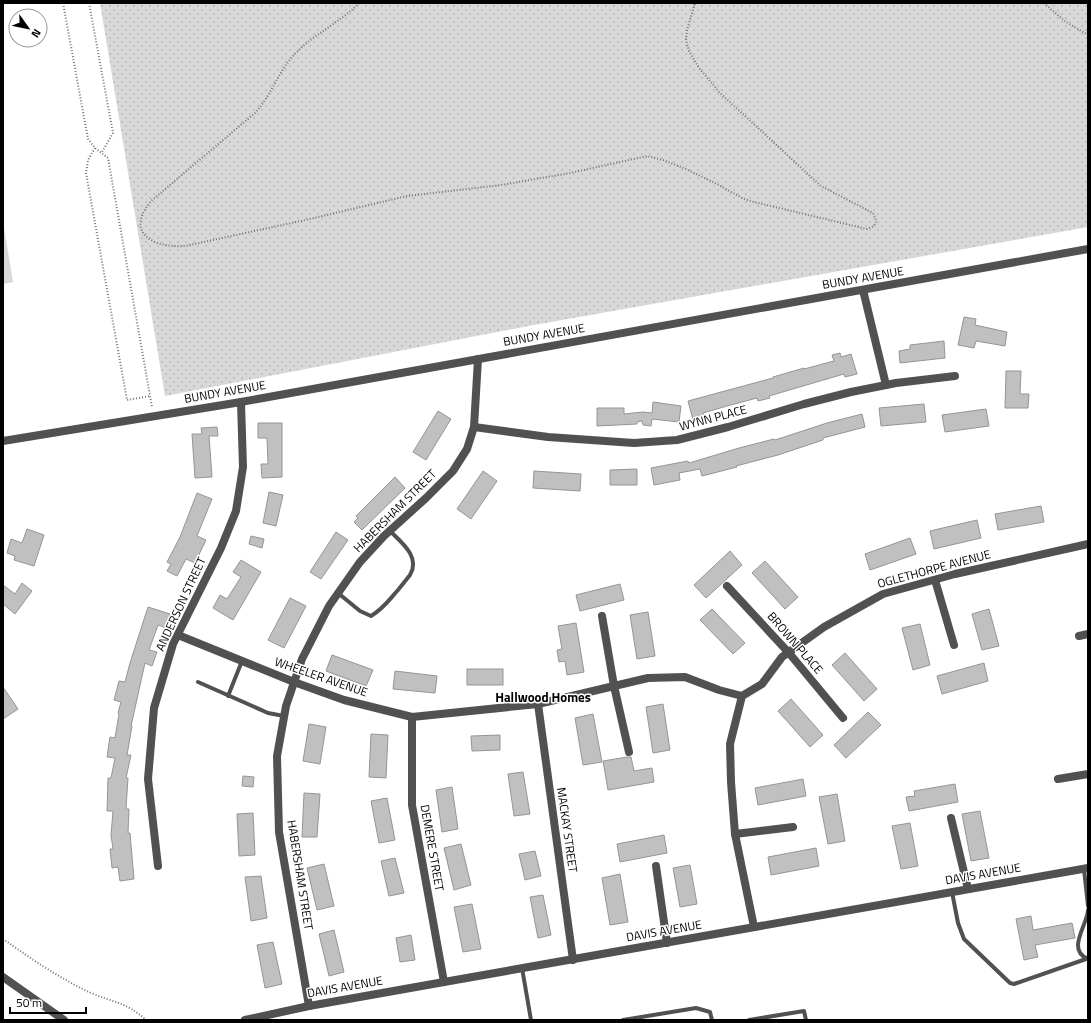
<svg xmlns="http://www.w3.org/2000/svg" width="1091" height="1023" font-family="'Titillium Web',sans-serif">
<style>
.grass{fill:url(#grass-dots)}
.green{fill:#d8d8d8}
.building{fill:#c0c0c0;stroke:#959595}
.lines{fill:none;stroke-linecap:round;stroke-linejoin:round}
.path{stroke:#737373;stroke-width:2;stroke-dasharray:1 2;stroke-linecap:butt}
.service{stroke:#515151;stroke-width:4}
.minor{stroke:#515151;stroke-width:8}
.labels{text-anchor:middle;stroke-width:3;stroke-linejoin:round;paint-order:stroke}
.street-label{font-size:12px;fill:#000;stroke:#fff}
.neighbourhood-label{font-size:13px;font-weight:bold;fill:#000;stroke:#fff}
</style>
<defs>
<pattern id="grass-dots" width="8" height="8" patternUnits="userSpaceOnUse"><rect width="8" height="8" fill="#d8d8d8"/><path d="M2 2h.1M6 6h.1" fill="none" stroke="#b8b8b8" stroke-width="1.8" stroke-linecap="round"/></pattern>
</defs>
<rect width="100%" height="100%" fill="#fff"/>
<polygon class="grass" points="100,3 1088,3 1088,227 534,325 165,396"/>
<polygon class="green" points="3,222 13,282 3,284"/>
<g class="building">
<polygon points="964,317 976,319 975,325 1007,332 1005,346 976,341 974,348 958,345"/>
<polygon points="944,341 945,358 900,363 899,351 910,349 910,345"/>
<polygon points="840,353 841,357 851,354 857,374 845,377 844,374 769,396 770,398 758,401 757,398 727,406 703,413 704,417 693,420 688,401 773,378 773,377 804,368 804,369 834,361 832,355"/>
<polygon points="1006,371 1021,371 1020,394 1029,394 1028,408 1005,408"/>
<polygon points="653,402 681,406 679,422 652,419 651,426 643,425 642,421 637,422 637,424 597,426 597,408 624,408 624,414 643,412 652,413"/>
<polygon points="924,404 926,422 881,426 879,408"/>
<polygon points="986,409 989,426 945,432 942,415"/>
<polygon points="438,411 451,419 426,460 413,452"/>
<polygon points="862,414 865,427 823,438 823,440 778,455 736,466 737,467 702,476 700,469 679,473 680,480 654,485 651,468 688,461 689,463 739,448 774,439 775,440 827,423"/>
<polygon points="258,423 282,423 282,477 262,478 261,464 268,464 267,438 258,438"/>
<polygon points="217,427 218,436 209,436 212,477 195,478 192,434 202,434 201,428"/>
<polygon points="637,469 637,485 610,485 610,470"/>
<polygon points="483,471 497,481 471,519 457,509"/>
<polygon points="534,471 581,474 580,491 533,488"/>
<polygon points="395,477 405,488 362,530 354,522 358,518 356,516"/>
<polygon points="269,492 283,495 276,526 263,523"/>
<polygon points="197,493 212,499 197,536 206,540 195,563 186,559 177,576 167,571 171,564 167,562 180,537"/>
<polygon points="1041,506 1044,522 998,530 995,514"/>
<polygon points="977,520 981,538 934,549 930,531"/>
<polygon points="27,529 44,535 34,566 14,560 15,556 7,553 11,539 22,543"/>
<polygon points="336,532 348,540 321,579 310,572"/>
<polygon points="251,536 264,539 262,548 249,544"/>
<polygon points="910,538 916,554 870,570 865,554"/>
<polygon points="730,551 742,565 706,598 694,585"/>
<polygon points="241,560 261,572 233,620 213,608 220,595 227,599 241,577 233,572"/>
<polygon points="765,561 798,597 785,609 752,573"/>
<polygon points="22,583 32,591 15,614 3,604 3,585 15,594"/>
<polygon points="620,584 624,600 580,611 576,595"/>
<polygon points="290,598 306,606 284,648 268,640"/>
<polygon points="148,607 170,614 166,628 158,625 149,650 157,652 152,666 145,663 131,726 132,726 127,755 131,755 126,778 128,778 126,809 129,809 128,833 130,833 134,879 120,881 118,867 112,868 110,849 113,849 111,835 113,811 107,811 108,778 111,778 115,758 107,757 110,737 115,738 119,714 118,713 121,702 114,700 119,681 125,682 130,663"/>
<polygon points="712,609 745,643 733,654 700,620"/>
<polygon points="989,609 999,646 982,650 972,614"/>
<polygon points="648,612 655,656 637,659 630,615"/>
<polygon points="576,623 584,672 567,675 565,661 559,662 557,650 562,649 558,626"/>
<polygon points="920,624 930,665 913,670 902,628"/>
<polygon points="845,653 877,689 864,701 832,665"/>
<polygon points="332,655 373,670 366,686 326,671"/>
<polygon points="984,663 988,681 942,694 937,676"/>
<rect x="467" y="669" width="36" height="16"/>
<polygon points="395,671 437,676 435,693 393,689"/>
<polygon points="3,687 18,709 3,719"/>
<polygon points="791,699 823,735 810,747 778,711"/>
<polygon points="663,704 670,750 653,753 646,707"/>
<polygon points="868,712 881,725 846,758 834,745"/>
<polygon points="593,714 602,762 583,765 575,718"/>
<polygon points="309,724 326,727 320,764 303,761"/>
<polygon points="371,734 388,735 386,778 369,777"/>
<polygon points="500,735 500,750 472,751 471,736"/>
<polygon points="627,757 631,757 634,771 652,768 654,782 608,790 603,761"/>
<polygon points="523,772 530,814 514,816 508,774"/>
<polygon points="243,776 254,777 253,787 242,786"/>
<polygon points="803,779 806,796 758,805 755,788"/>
<polygon points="955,784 958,802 909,811 906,797 915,796 914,791"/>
<polygon points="452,787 458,829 442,832 436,790"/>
<polygon points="304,793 320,794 317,837 302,837"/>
<polygon points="837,794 845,841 828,844 819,797"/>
<polygon points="387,798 395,840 379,843 371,801"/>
<polygon points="980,811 989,858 971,861 962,814"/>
<polygon points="253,813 255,855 239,856 237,814"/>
<polygon points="910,823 918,866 901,869 892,826"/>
<polygon points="664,835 667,853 620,862 617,844"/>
<polygon points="461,844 471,885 454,890 444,848"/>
<polygon points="816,848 819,866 771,875 768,857"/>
<polygon points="535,851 541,876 525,880 519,854"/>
<polygon points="395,858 404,893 389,896 381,861"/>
<polygon points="324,864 334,906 317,910 307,868"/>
<polygon points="690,865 697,904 680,907 673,868"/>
<polygon points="620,874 628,922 610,925 602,878"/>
<polygon points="261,876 267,918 251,921 245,877"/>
<polygon points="543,895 551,935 538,938 530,897"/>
<polygon points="472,904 481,949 463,952 454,907"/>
<polygon points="1031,916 1033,930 1072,923 1075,938 1035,945 1038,957 1024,960 1016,919"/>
<polygon points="334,930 344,972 329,976 319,934"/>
<polygon points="411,935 415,960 400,962 396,938"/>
<polygon points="273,942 282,984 265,988 257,945"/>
</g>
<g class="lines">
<g class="path">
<polyline points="63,3 88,139 95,148 108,158 152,407"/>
<polyline points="89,3 113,133 102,152"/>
<path d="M359,3C340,23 313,34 294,55C278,72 271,96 255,113L151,201C124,234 154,248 185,246L310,219L407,196L501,185L570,173L647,156L663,160L686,169L715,183L742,198L750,201L867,229L874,226C877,221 876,218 873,213L821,186L720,93L699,68L689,51L686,40L687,30L695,3"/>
<polyline points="1044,3 1066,22 1088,35"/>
<polyline points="95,148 88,160 86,173 127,400 150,396"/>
<path d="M3,939C30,958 59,978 89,992C111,1002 127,1002 146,1020"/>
</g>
<g class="service">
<path d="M338,593L360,611L371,616C384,608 388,601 398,590C402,585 406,580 410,575C421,557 401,542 390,531"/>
<polyline points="198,682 268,713 284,716"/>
<polyline points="228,696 242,661"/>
<polyline points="1084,869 1088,906"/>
<polyline points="952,892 958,923 964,939 1010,983 1014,984 1086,959"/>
<path d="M1088,959C1066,950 1087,926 1088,910"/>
<polyline points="522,968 531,1020"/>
<polyline points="623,1020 696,1008 710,1012 712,1020"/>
<polyline points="749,1020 804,1011 806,1020"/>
</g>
<g class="minor">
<polyline points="863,290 886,385"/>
<polyline points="474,427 548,437 634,443 677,440 728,427 804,404 851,392 896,383 955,376"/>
<polyline points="3,441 241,402 1088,249"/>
<polyline points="935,580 954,645"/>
<polyline points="727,586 789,653 843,718"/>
<polyline points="602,616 614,686 629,752"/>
<polyline points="178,635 294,682 344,700 412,717 538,704 648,678 685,677 719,690 742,696"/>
<polyline points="1079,636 1088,634"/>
<polyline points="538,704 573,960"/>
<polyline points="412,717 412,805 444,982"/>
<polyline points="1058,779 1088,774"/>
<polyline points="951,818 968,889"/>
<polyline points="735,834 793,827"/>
<polyline points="158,866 148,779 154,708 173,644 221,548 236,511 243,467 241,402"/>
<polyline points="656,866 667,943"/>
<polyline points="754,927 735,834 731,782 730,744 742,696 762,684 782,657 824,627 883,594 955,574 1088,544"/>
<polyline points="3,977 64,1020"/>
<polyline points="309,1006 279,832 277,756 286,706 302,659 329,606 360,562 384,536 426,498 453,471 467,449 474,427 478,359"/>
<polyline points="245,1020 309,1006 444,982 1088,868"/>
</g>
</g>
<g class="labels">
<g class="street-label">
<text transform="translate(863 278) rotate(-10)" y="4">BUNDY AVENUE</text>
<text transform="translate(544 335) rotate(-10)" y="4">BUNDY AVENUE</text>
<text transform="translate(225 392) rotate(-10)" y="4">BUNDY AVENUE</text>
<text transform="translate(713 418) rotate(-15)" y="4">WYNN PLACE</text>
<text transform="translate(395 511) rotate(-45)" y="4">HABERSHAM STREET</text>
<text transform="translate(934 569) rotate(-15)" y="4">OGLETHORPE AVENUE</text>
<text transform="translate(181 604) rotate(-65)" y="4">ANDERSON STREET</text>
<text transform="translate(795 643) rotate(49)" y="4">BROWN PLACE</text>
<text transform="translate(321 677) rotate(19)" y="4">WHEELER AVENUE</text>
<text transform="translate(567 830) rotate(82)" y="4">MACKAY STREET</text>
<text transform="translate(432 848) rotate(80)" y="4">DEMERE STREET</text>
<text transform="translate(983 874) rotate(-10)" y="4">DAVIS AVENUE</text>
<text transform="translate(300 875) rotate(81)" y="4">HABERSHAM STREET</text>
<text transform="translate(664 931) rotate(-10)" y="4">DAVIS AVENUE</text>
<text transform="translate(345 987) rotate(-10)" y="4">DAVIS AVENUE</text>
</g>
<g class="neighbourhood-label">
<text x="543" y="702">Hallwood Homes</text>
</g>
</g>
<rect width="1091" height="1023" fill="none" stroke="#000000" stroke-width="8"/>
<g transform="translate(28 28) rotate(123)"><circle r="19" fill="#ffffff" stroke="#999999"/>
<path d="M0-3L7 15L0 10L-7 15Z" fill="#000000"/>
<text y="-6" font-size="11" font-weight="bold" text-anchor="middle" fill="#000000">N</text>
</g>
<path d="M10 1007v6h76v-6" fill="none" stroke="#000000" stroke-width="2"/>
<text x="16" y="1007" font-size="12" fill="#000000" stroke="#ffffff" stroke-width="3" paint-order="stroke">50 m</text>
</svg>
